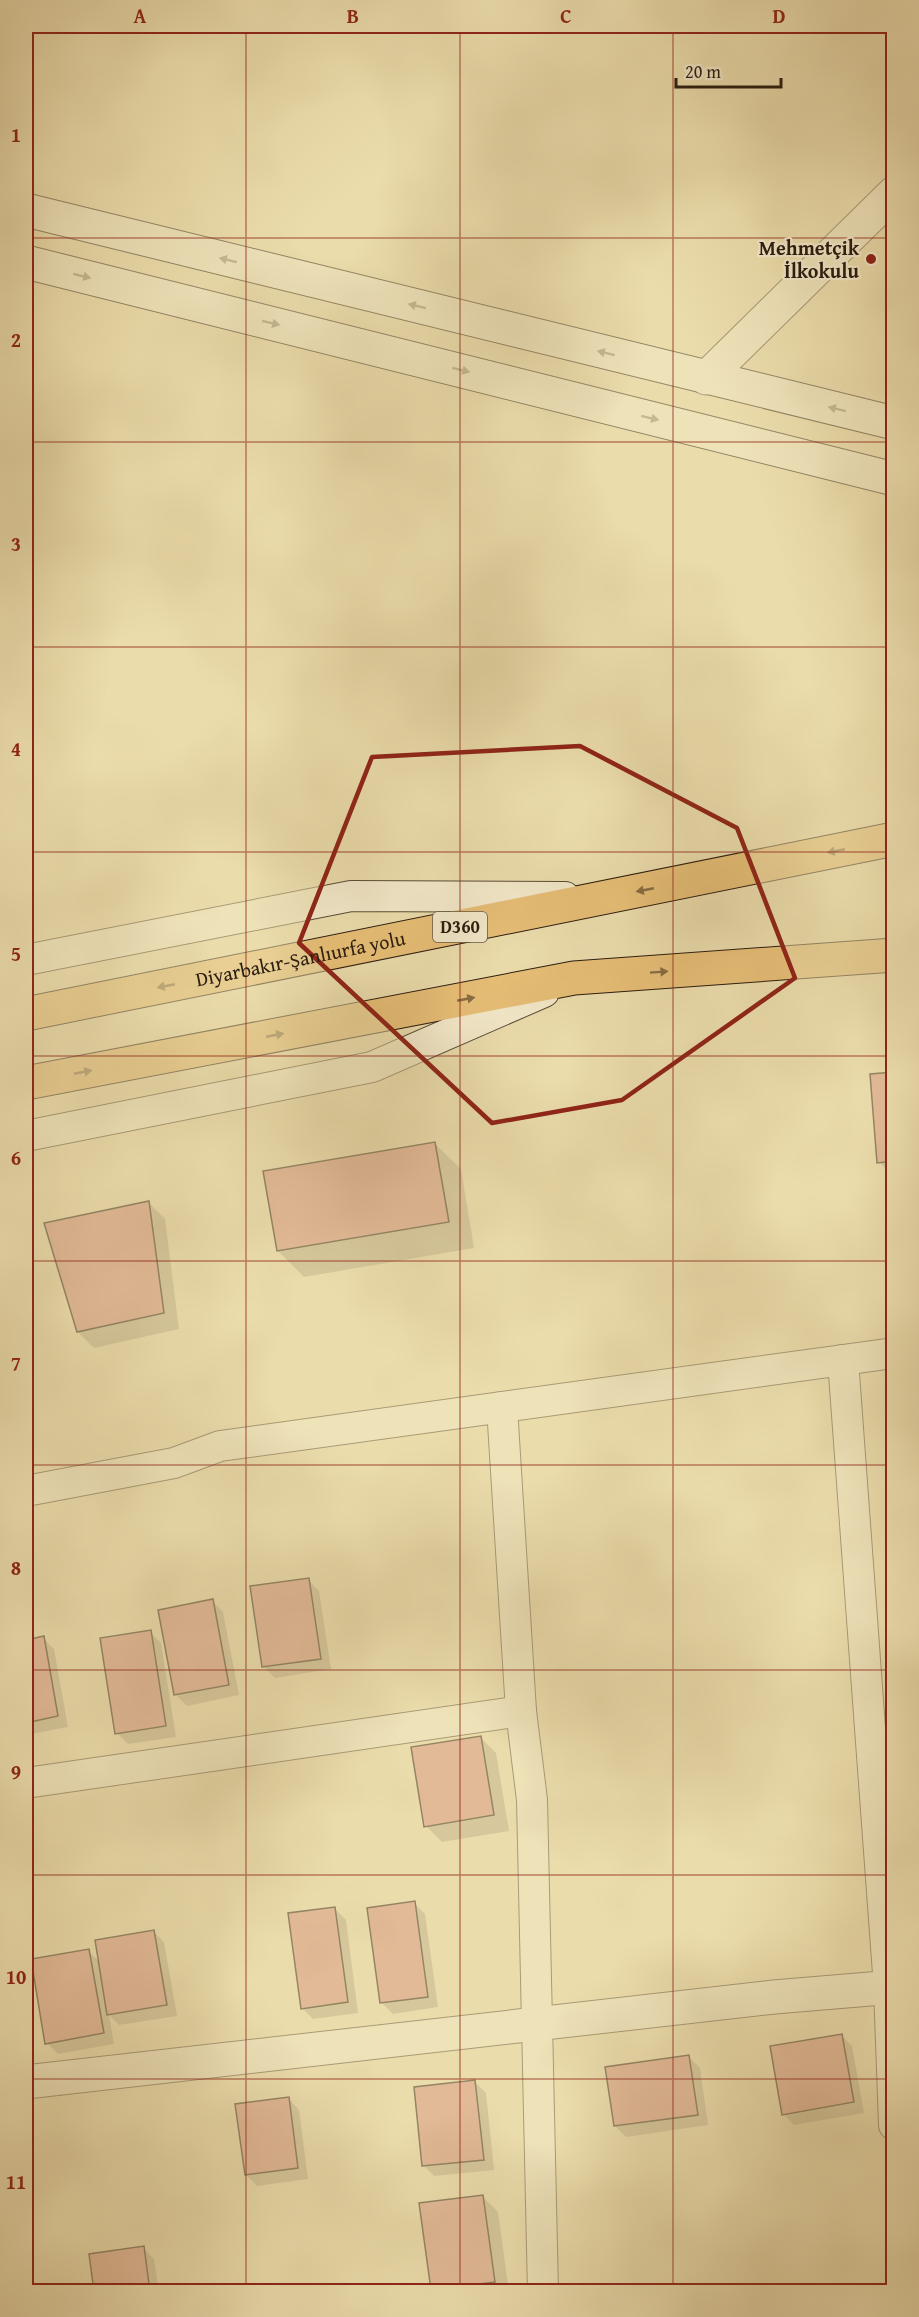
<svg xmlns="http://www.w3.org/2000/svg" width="919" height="2317" font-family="'Gentium Book Plus',serif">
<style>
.shadow{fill:#0003}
.building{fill:#d7917f;stroke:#2a1c0f;stroke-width:1.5}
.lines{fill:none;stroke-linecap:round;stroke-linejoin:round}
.minor-casing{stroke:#5a4c36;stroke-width:32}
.tertiary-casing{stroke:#5a4c36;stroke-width:35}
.secondary-casing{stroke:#2a1c0f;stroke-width:35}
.trunk-casing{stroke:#2a1c0f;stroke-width:35}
.minor{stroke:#f2e8c9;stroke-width:30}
.tertiary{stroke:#f2e8c9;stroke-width:33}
.secondary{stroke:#f2e8c9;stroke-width:33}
.trunk{stroke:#e6be76;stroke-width:33}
.oneway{fill:#988c75}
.oneway2{fill:#886d42}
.marked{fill:none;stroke:#8f2418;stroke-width:4.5;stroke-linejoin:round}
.grid{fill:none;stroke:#8f2418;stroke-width:1.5;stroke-opacity:0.55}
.poi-dot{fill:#8f2418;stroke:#f2e8c9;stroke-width:2}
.labels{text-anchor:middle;stroke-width:4.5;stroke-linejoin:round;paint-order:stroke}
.shield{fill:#f2e8c9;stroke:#665947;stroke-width:1.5}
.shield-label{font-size:18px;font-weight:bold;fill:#2a1c0f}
.poi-label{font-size:20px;font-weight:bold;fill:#2a1c0f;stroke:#f2e8c9;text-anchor:end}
.street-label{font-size:20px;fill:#2a1c0f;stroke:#f2e8c9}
.neatline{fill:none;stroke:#8f2418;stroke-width:2}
.grid-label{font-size:20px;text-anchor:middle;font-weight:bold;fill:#8f2418}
</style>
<rect width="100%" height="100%" fill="#ebdcac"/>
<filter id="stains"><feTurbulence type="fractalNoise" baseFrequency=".00333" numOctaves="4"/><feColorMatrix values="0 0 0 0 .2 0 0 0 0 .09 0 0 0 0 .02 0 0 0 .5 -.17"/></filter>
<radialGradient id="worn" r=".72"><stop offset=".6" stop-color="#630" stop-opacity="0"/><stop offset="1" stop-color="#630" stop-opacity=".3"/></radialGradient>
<g class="shadow">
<polygon points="894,1074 894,1177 879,1162"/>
<polygon points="434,1143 461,1169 474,1248 304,1277 278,1251"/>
<polygon points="149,1203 165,1219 179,1329 94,1348 78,1332"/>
<polygon points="308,1580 319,1591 331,1669 275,1678 264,1667"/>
<polygon points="212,1601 223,1612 239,1695 187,1706 176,1695"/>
<polygon points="150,1632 161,1643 176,1737 128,1744 117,1733"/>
<polygon points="43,1638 54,1649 68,1727 26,1735 26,1642"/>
<polygon points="480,1737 496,1753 509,1831 442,1842 426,1826"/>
<polygon points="414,1903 425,1914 438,2007 393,2014 382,2003"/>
<polygon points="335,1909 346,1920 358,2013 313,2019 302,2008"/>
<polygon points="153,1931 164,1942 177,2016 119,2025 109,2015 114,2044 58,2054 47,2043 88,1951 100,1962"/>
<polygon points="26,2018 30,2047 26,2048"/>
<polygon points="841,2035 852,2046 864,2113 794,2125 783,2114"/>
<polygon points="689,2057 700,2068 708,2125 626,2137 615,2126"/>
<polygon points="475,2082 486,2093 494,2170 434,2176 423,2165"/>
<polygon points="289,2099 299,2110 308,2179 257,2186 246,2175"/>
<polygon points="482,2196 498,2212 509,2292 434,2292 432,2290"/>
<polygon points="143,2248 154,2259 159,2292 96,2292"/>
</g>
<g class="building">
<polygon points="894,1072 894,1161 877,1163 870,1074"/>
<polygon points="435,1142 449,1222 277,1251 263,1171"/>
<polygon points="149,1201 164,1313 77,1332 44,1223"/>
<polygon points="309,1578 321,1659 262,1667 250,1586"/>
<polygon points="213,1599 229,1685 174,1695 158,1610"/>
<polygon points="151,1630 166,1726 115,1734 100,1638"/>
<polygon points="44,1636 58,1716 26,1723 26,1640"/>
<polygon points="481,1736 494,1815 424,1827 411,1747"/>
<polygon points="415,1901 428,1997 380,2003 367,1908"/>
<polygon points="335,1907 348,2002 301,2009 288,1913"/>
<polygon points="154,1930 167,2005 107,2015 95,1940"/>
<polygon points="89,1949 104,2033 45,2044 31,1959"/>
<polygon points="842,2034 854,2102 782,2115 770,2046"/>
<polygon points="689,2055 698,2115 614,2126 605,2067"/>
<polygon points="475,2080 484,2160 422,2166 414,2087"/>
<polygon points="289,2097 298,2168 245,2175 235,2104"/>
<polygon points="483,2195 495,2282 431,2290 419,2203"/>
<polygon points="144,2246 150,2292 94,2292 89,2254"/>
</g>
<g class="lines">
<g class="minor-casing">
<g id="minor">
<polyline points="26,960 351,896 565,897"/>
<polyline points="26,1136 372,1067 544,992"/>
<polyline points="843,1360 889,1987 894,2125"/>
<polyline points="502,1407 521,1711 532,1800 543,2292"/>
<polyline points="26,1491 174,1463 220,1446 894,1353"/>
<polyline points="26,1783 521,1711"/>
</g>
</g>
<g class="tertiary-casing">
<g id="tertiary">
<polyline points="706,378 894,193"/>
<polyline points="26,2082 774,1997 894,1987"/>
</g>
</g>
<g class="secondary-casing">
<g id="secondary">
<polyline points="26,210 894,423"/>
<polyline points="26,262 894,479"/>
</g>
</g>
<g class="trunk-casing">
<g id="trunk">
<path id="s1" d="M26,1014L894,839"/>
<polyline points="26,1083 574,978 894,955"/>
</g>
</g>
<use href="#minor" class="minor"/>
<use href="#tertiary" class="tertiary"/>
<use href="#secondary" class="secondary"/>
<use href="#trunk" class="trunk"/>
</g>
<defs><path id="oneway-solid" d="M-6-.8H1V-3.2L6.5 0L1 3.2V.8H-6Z" transform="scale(1.5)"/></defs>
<g class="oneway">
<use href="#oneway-solid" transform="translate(228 260) rotate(-166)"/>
<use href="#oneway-solid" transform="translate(82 276) rotate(14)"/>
<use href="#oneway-solid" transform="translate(417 306) rotate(-166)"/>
<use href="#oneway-solid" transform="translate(271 323) rotate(14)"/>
<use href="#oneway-solid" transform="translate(606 353) rotate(-166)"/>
<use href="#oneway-solid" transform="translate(461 370) rotate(14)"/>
<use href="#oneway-solid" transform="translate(837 409) rotate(-166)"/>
<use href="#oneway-solid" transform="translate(650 418) rotate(14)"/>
</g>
<g class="oneway2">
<use href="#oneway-solid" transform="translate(836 851) rotate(169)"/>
<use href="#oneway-solid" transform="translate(645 890) rotate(169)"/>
<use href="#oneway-solid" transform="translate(659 972) rotate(-4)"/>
<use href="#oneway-solid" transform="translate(166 986) rotate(169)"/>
<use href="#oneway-solid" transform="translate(466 999) rotate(-11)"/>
<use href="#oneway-solid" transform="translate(275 1035) rotate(-11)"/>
<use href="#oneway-solid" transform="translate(83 1072) rotate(-11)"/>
</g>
<path d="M0 0H919V2317H0ZM580,746L737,828L795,978L622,1100L492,1123L299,943L372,757Z" fill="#ebdcac" fill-opacity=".55" fill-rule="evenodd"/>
<path class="marked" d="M580,746L737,828L795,978L622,1100L492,1123L299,943L372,757Z"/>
<path class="grid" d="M246,26V2292M460,26V2292M673,26V2292M26,238H894M26,442H894M26,647H894M26,852H894M26,1056H894M26,1261H894M26,1465H894M26,1670H894M26,1875H894M26,2079H894"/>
<circle class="poi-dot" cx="871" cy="259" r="6"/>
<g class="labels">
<rect class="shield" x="433" y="912" width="54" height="30" rx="4.5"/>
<g class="shield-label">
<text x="460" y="933">D360</text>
</g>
<g class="poi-label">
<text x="859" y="255">Mehmetçik<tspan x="859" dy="23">İlkokulu</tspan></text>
</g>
<g class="street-label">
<text dy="7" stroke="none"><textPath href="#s1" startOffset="280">Diyarbakır-Şanlıurfa yolu</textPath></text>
</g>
</g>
<rect width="919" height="2317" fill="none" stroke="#ebdcac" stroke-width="66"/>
<path d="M676 78v9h105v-9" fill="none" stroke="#2a1c0f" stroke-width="3"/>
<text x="685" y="78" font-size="18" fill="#2a1c0f" stroke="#f2e8c9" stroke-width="4.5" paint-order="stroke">20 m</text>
<rect x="33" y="33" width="853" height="2251" class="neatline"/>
<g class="grid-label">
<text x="140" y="23">A</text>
<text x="353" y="23">B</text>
<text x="566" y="23">C</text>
<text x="779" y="23">D</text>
<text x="16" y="142">1</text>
<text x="16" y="347">2</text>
<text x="16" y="551">3</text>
<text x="16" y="756">4</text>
<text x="16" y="961">5</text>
<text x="16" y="1165">6</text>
<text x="16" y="1370">7</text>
<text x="16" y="1575">8</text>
<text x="16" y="1779">9</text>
<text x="16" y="1984">10</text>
<text x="16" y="2189">11</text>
</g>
<rect width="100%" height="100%" filter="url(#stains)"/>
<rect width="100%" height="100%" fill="url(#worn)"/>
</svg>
